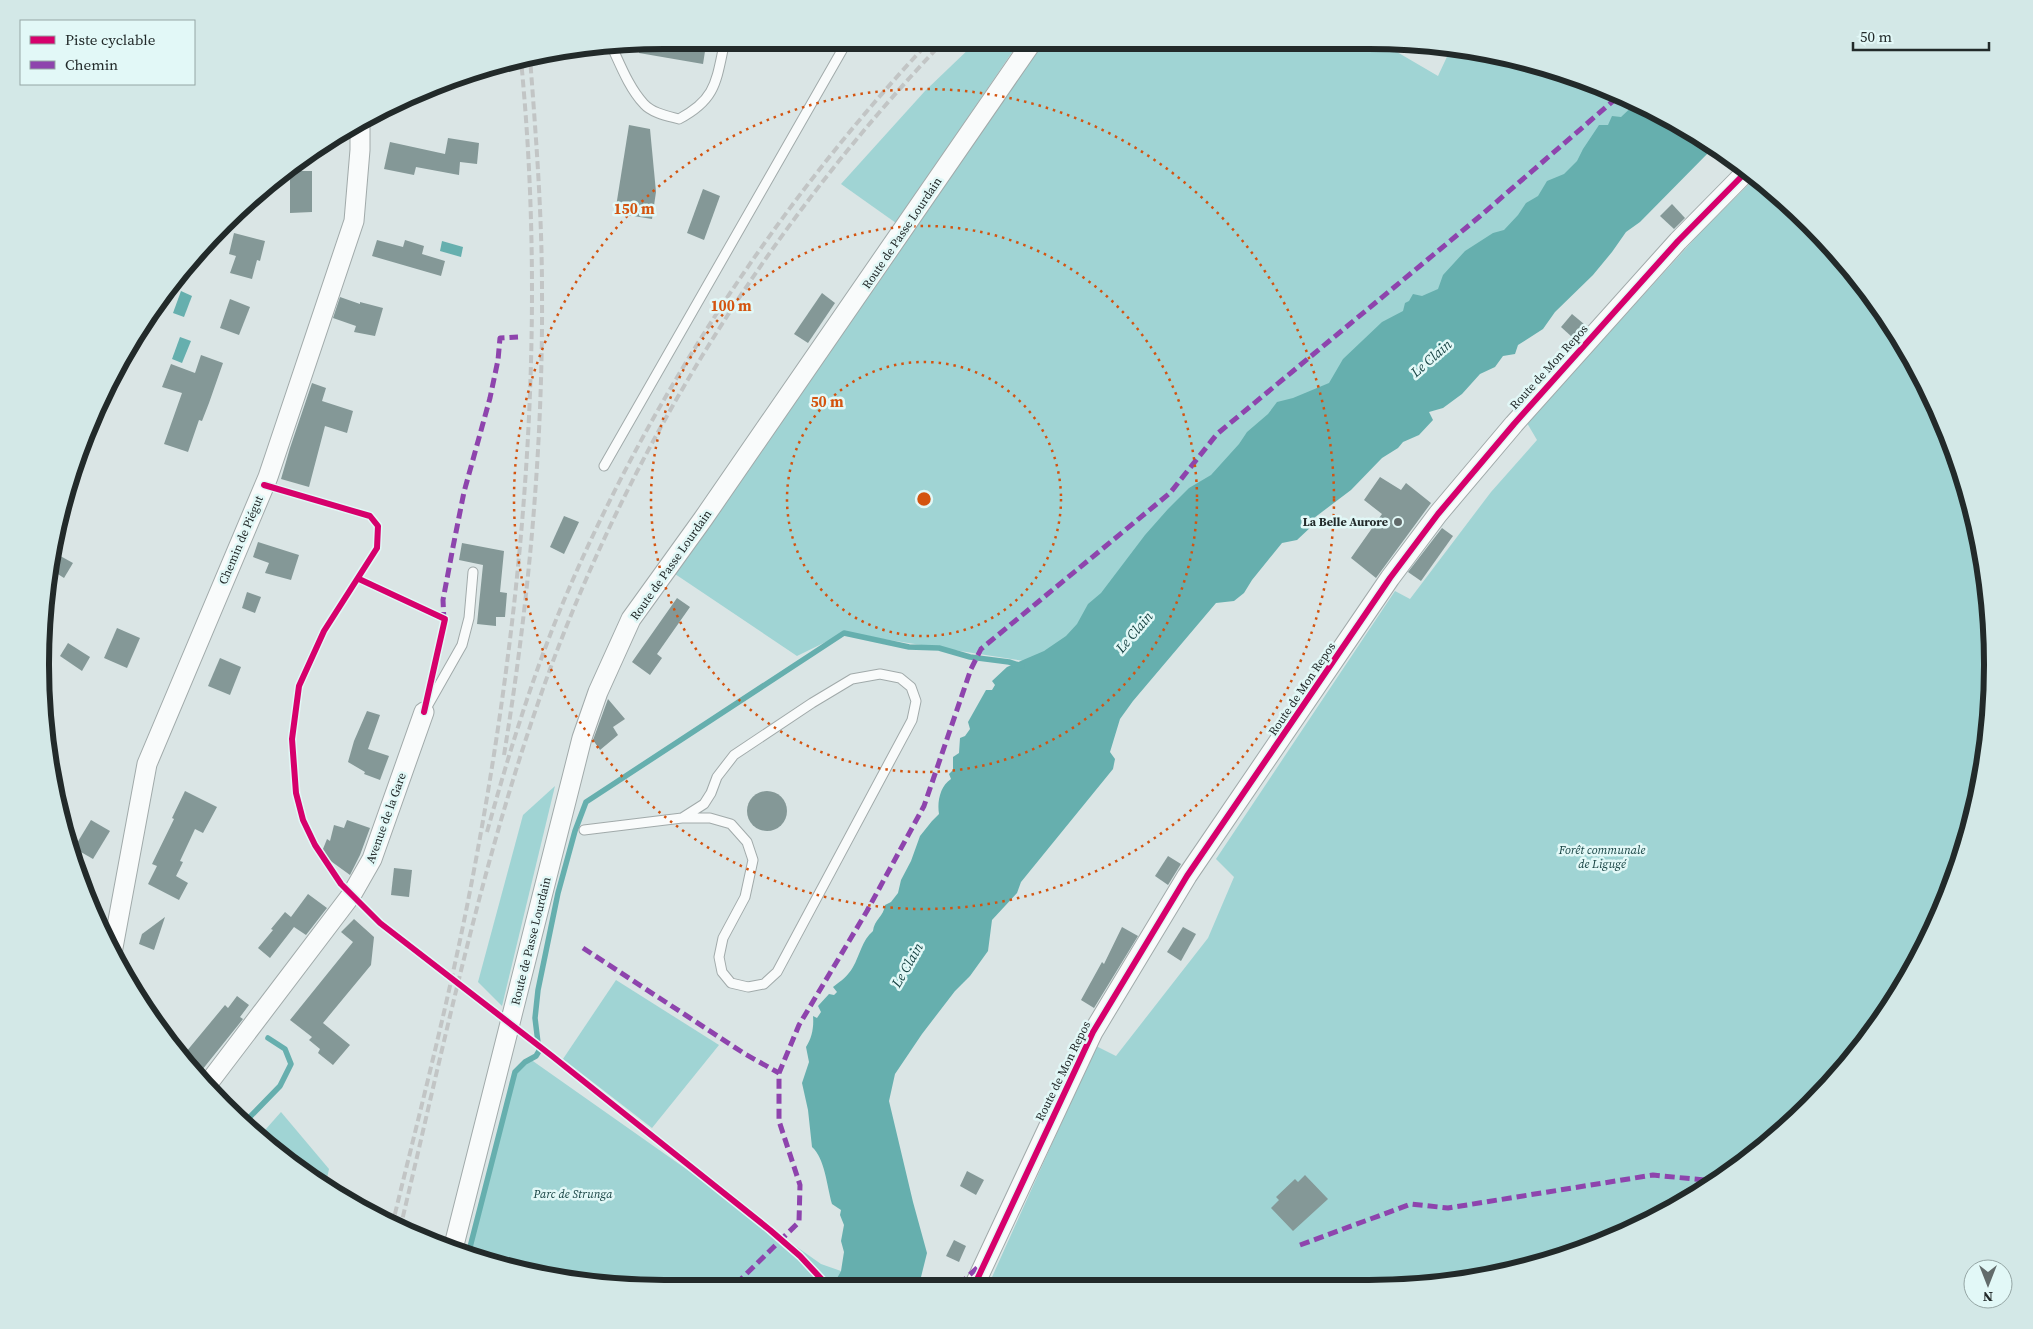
<svg xmlns="http://www.w3.org/2000/svg" width="2033" height="1329" font-family="'Source Serif 4',serif">
<style>
.green{fill:#a0d4d4}
.water{fill:#66afae}
.lines{fill:none;stroke-linecap:round;stroke-linejoin:round}
.stream{stroke:#66afae;stroke-width:5.5}
.building{fill:#849897}
.lane-casing{stroke:#a1aaaa;stroke-width:11}
.street-casing{stroke:#a1aaaa;stroke-width:21}
.lane{stroke:#f9fbfb;stroke-width:9}
.street{stroke:#f9fbfb;stroke-width:19}
.rail{stroke:#c2c5c5;stroke-width:4;stroke-dasharray:8 4;stroke-linecap:butt}
.quiet{stroke:#8e44ad;stroke-width:5;stroke-dasharray:10 5;stroke-linecap:butt}
.cycleway-casing{stroke:#e2f8f7;stroke-width:9}
.cycleway{stroke:#d6006c;stroke-width:6}
.ring{fill:none;stroke:#d4540f;stroke-width:2.5;stroke-dasharray:2.5 5}
.poi-dot{fill:#626b6b;stroke:#e2f8f7;stroke-width:2}
.labels{text-anchor:middle;stroke-width:5;stroke-linejoin:round;paint-order:stroke}
.street-label{font-size:12px;fill:#222a2a;stroke:#e2f8f7}
.poi-label{font-size:12px;font-weight:bold;fill:#222a2a;stroke:#e2f8f7;text-anchor:end}
.park-label{font-size:12px;font-style:italic;fill:#164242;stroke:#e2f8f7}
.water-label{font-size:14px;font-style:italic;fill:#1b4646;stroke:#e2f8f7}
.rim{fill:none;stroke:#222a2a;stroke-width:6}
.centre{fill:#d4540f;stroke:#e2f8f7;stroke-width:2.5}
.ring-label{font-size:15px;text-anchor:middle;font-weight:bold;fill:#d4540f;stroke:#e2f8f7;stroke-width:5;stroke-linejoin:round;paint-order:stroke}
</style>
<rect width="100%" height="100%" fill="#dae5e5"/>
<g class="green">
<polygon points="973,45 1017,45 896,223 841,184 925,91"/>
<polygon points="1041,45 1385,45 1438,76 1452,46 1530,61 1644,104 1078,671 1024,661 844,633 797,656 675,574"/>
<polygon points="1755,178 1780,195 1864,285 1929,389 1972,503 1992,624 1988,746 1960,866 1909,977 1838,1076 1748,1160 1644,1225 1530,1268 1409,1288 988,1286 1096,1046 1116,1056 1208,938 1234,877 1216,859 1395,591 1410,599 1491,492 1537,440 1527,423 1699,234"/>
<polygon points="555,786 502,1006 478,982 523,815"/>
<polygon points="616,980 719,1045 652,1128 563,1059"/>
<polygon points="530,1059 821,1264 841,1271 833,1285 583,1284 503,1268 469,1255 515,1072"/>
<polygon points="281,1112 329,1169 326,1183 258,1138"/>
</g>
<g class="water">
<path d="M1637,102L1644,104L1712,149L1640,222L1626,232L1612,252L1593,275L1555,312L1543,329L1518,345L1515,354L1503,356L1495,367L1480,374L1462,394L1443,408L1429,412L1433,420L1419,435L1403,442L1398,448L1382,458L1351,490L1314,518L1312,526L1297,540L1282,543L1252,580L1244,593L1234,601L1216,603L1133,701L1120,719L1110,752L1115,759L1113,769L1021,882L1017,893L992,920L988,951L970,976L955,991L922,1034L895,1074L889,1101L913,1202L927,1253L919,1285H833L841,1271L844,1252L841,1241L844,1225L840,1215L841,1210L832,1204C827,1187 825,1158 812,1147L808,1110L802,1083L809,1062L806,1047C812,1038 814,1027 813,1016L817,1018L821,1012L818,1006L829,994L834,995L837,992L833,987C841,981 848,976 853,967C860,955 862,940 873,931C874,920 884,916 885,905L891,902L898,893L901,880L911,861L920,836L932,821L939,814C937,802 940,786 951,779L949,774L953,770V757L959,753L960,738L965,736L970,729L968,722L986,690H992L995,685L992,681L1007,667L1044,651L1066,636L1077,624L1088,604L1101,593L1145,535L1168,509L1189,488L1211,475L1239,444L1247,432L1268,414L1277,402L1293,398L1329,383L1343,359L1382,322L1403,311L1405,303L1409,301L1413,294L1422,296L1438,289L1443,275L1465,251L1493,233L1504,230L1518,215L1526,203L1538,196L1547,181L1564,174L1577,161L1583,149L1599,125H1608L1612,116L1621,117Z"/>
<polygon points="442,241 463,247 461,257 440,251"/>
<polygon points="181,291 192,296 184,317 173,313"/>
<polygon points="180,337 191,341 182,363 172,359"/>
</g>
<g class="lines">
<g class="stream">
<polyline points="243,1124 280,1086 291,1064 285,1049 268,1038"/>
<polyline points="468,1255 515,1072 525,1062 536,1056 539,1051 535,1018 538,990 558,893 575,831 586,802 844,633 909,647 939,648 970,657 1009,662 1022,666"/>
</g>
</g>
<g class="building">
<polygon points="640,45 706,45 703,64 639,53"/>
<polygon points="629,125 650,129 656,192 652,219 615,213"/>
<polygon points="448,138 479,143 477,164 460,162 459,175 416,167 414,175 384,169 390,142 445,154"/>
<polygon points="290,171 312,171 312,212 290,213"/>
<polygon points="703,189 720,196 704,240 687,233"/>
<polygon points="1672,204 1685,218 1674,229 1660,216"/>
<polygon points="234,233 265,241 260,261 257,260 252,279 230,273 236,256 229,254"/>
<polygon points="377,240 403,247 405,240 424,246 422,254 445,261 441,276 372,256"/>
<polygon points="822,293 835,303 808,343 794,334"/>
<polygon points="340,297 360,304 360,302 383,308 375,336 354,332 356,326 333,318"/>
<polygon points="230,299 250,307 239,335 220,328"/>
<polygon points="1572,314 1584,324 1572,337 1561,327"/>
<polygon points="201,355 223,363 209,403 202,421 199,420 188,452 164,444 182,393 162,387 171,364 195,373"/>
<polygon points="312,383 326,388 322,401 353,411 347,433 325,426 309,487 281,479 290,448"/>
<polygon points="1380,477 1401,490 1406,483 1431,503 1376,578 1351,558 1382,514 1364,500"/>
<polygon points="564,516 579,522 564,554 550,547"/>
<polygon points="1442,528 1453,536 1421,581 1408,572"/>
<polygon points="258,542 299,555 291,580 265,573 269,563 253,557"/>
<polygon points="462,543 504,551 500,592 507,593 505,617 496,617 496,626 477,624 483,565 459,560"/>
<polygon points="53,552 73,563 64,578 50,569"/>
<polygon points="247,592 261,597 255,613 242,608"/>
<polygon points="677,598 690,607 657,654 662,658 650,675 632,662"/>
<polygon points="117,628 140,638 127,668 104,658"/>
<polygon points="68,643 90,657 82,671 60,656"/>
<polygon points="220,658 241,667 230,695 208,686"/>
<polygon points="608,699 625,719 613,727 618,735 600,750 593,740"/>
<polygon points="367,711 380,715 368,749 389,756 380,780 364,774 365,772 348,762 354,741"/>
<circle cx="767" cy="811" r="20"/>
<polygon points="185,791 217,807 203,833 195,829 180,861 183,862 176,876 188,883 179,900 148,884 157,866 152,864 174,819 172,818"/>
<polygon points="91,820 110,831 93,859 74,848"/>
<polygon points="347,820 370,828 360,855 350,875 321,854 327,839 330,841 334,825 344,828"/>
<polygon points="1168,856 1181,864 1168,885 1155,876"/>
<polygon points="394,868 412,870 409,897 391,895"/>
<polygon points="308,894 327,908 306,935 294,927 270,958 258,948 273,930 271,929 285,912 291,917"/>
<polygon points="165,917 154,950 139,944 142,934"/>
<polygon points="354,919 374,937 371,965 323,1023 350,1045 333,1065 318,1053 320,1049 309,1040 312,1037 290,1020 353,942 341,932"/>
<polygon points="1122,927 1138,936 1094,1008 1081,1000 1102,962 1104,964"/>
<polygon points="1183,927 1196,934 1181,961 1167,952"/>
<polygon points="237,996 249,1005 240,1017 243,1019 198,1075 181,1058 225,1005 228,1008"/>
<polygon points="967,1171 984,1180 976,1195 960,1186"/>
<polygon points="1305,1175 1328,1199 1293,1231 1271,1208 1279,1200 1276,1197 1295,1179 1298,1182"/>
<polygon points="954,1240 966,1246 959,1262 946,1256"/>
</g>
<g class="lines">
<g class="lane-casing">
<g id="lane">
<path d="M611,45C620,64 629,88 644,104C652,113 668,116 679,119C715,100 716,83 724,45"/>
<polyline points="604,466 845,45"/>
<polyline points="424,712 462,645 469,618 473,572"/>
<polyline points="584,830 682,818 710,818 731,824 747,842 753,860 745,897 723,938 719,957 722,972 731,983 748,987 764,984 777,972 912,720 916,701 911,687 900,678 880,674 852,679 812,703 734,755 717,777 711,793 704,804 682,818"/>
</g>
</g>
<g class="street-casing">
<g id="street">
<polyline points="112,953 147,764 268,477 354,221 360,150 360,124"/>
<polyline points="207,1085 352,894 372,859 424,712"/>
<polyline points="453,1249 582,738 598,692 631,619 703,519 1030,45"/>
<polyline points="974,1286 1093,1032 1187,876 1390,578 1438,514 1514,424 1678,241 1746,172"/>
</g>
</g>
<use href="#lane" class="lane"/>
<use href="#street" class="street"/>
<g class="rail">
<path d="M504,755C529,602 543,447 542,292C542,214 536,136 530,58"/>
<path d="M487,832C509,753 533,674 565,598C649,399 778,203 926,45"/>
<path d="M392,1226C419,1115 448,1004 470,891C523,618 548,337 521,60"/>
<path d="M400,1229C442,1053 479,874 538,703C622,459 763,232 940,45"/>
</g>
<g class="quiet">
<polyline points="444,622 443,600 453,547 464,492 490,398 498,360 500,338 518,337"/>
<polyline points="583,948 745,1054 779,1073"/>
<polyline points="1300,1245 1411,1204 1448,1208 1653,1175 1714,1181"/>
<polyline points="736,1284 799,1222 800,1185 779,1121 779,1073 799,1025 867,911 924,806 971,669 981,649 1170,493 1217,434 1479,217 1620,95"/>
<polyline points="959,1285 979,1266"/>
</g>
<g class="cycleway-casing">
<g id="cycleway">
<polyline points="264,485 370,516 378,526 377,548 324,631 299,686 292,739 296,793 303,820 315,845 341,884 380,923 552,1056 770,1230 800,1256 827,1285"/>
<polyline points="359,579 445,619 424,712"/>
<polyline points="974,1286 1093,1032 1187,876 1390,578 1438,514 1514,424 1678,241 1746,172"/>
</g>
</g>
<use href="#cycleway" class="cycleway"/>
</g>
<g class="ring">
<circle cx="924" cy="499" r="137"/>
<circle cx="924" cy="499" r="273"/>
<circle cx="924" cy="499" r="410"/>
</g>
<circle class="poi-dot" cx="1398" cy="522" r="5"/>
<g class="labels">
<g class="street-label">
<text transform="translate(902 233) rotate(-56)" y="4">Route de Passe Lourdain</text>
<text transform="translate(1549 367) rotate(-48)" y="4">Route de Mon Repos</text>
<text transform="translate(241 540) rotate(-67)" y="4">Chemin de Piégut</text>
<text transform="translate(671 565) rotate(-55)" y="4">Route de Passe Lourdain</text>
<text transform="translate(1302 689) rotate(-56)" y="4">Route de Mon Repos</text>
<text transform="translate(386 818) rotate(-70)" y="4">Avenue de la Gare</text>
<text transform="translate(531 941) rotate(-76)" y="4">Route de Passe Lourdain</text>
<text transform="translate(1063 1071) rotate(-64)" y="4">Route de Mon Repos</text>
</g>
<g class="poi-label">
<text x="1388" y="526">La Belle Aurore</text>
</g>
<g class="park-label">
<text x="1602" y="854">Forêt communale<tspan x="1602" dy="14">de Ligugé</tspan></text>
<text x="573" y="1198">Parc de Strunga</text>
</g>
<g class="water-label">
<text transform="translate(1431 358) rotate(-41)" y="5">Le Clain</text>
<text transform="translate(1134 632) rotate(-50)" y="5">Le Clain</text>
<text transform="translate(907 965) rotate(-60)" y="5">Le Clain</text>
</g>
</g>
<path d="M0 0H2033V1329H0ZM664 49H1369A615 615 0 0 1 1984 664V665A615 615 0 0 1 1369 1280H664A615 615 0 0 1 49 665V664A615 615 0 0 1 664 49Z" fill="#d3e8e7" fill-rule="evenodd"/>
<path class="rim" d="M664 49H1369A615 615 0 0 1 1984 664V665A615 615 0 0 1 1369 1280H664A615 615 0 0 1 49 665V664A615 615 0 0 1 664 49Z"/>
<circle cx="924" cy="499" r="8" class="centre"/>
<g class="ring-label">
<text x="634" y="214">150 m</text>
<text x="731" y="311">100 m</text>
<text x="827" y="407">50 m</text>
</g>
<rect x="20" y="20" width="175" height="65" fill="#e2f8f7" stroke="#95a6a5"/>
<rect x="30" y="36" width="25" height="8" fill="#d6006c" stroke="#95a6a5"/>
<text x="65" y="45" font-size="15" fill="#222a2a">Piste cyclable</text>
<rect x="30" y="61" width="25" height="8" fill="#8e44ad" stroke="#95a6a5"/>
<text x="65" y="70" font-size="15" fill="#222a2a">Chemin</text>
<g transform="translate(1988 1284) rotate(180)"><circle r="24" fill="#e2f8f7" stroke="#95a6a5"/>
<path d="M0-4L9 19L0 12L-9 19Z" fill="#626b6b"/>
<text y="-8" font-size="14" font-weight="bold" text-anchor="middle" fill="#222a2a">N</text>
</g>
<path d="M1853 42v8h136v-8" fill="none" stroke="#222a2a" stroke-width="2.5"/>
<text x="1860" y="42" font-size="15" fill="#222a2a" stroke="#e2f8f7" stroke-width="4" paint-order="stroke">50 m</text>
</svg>
